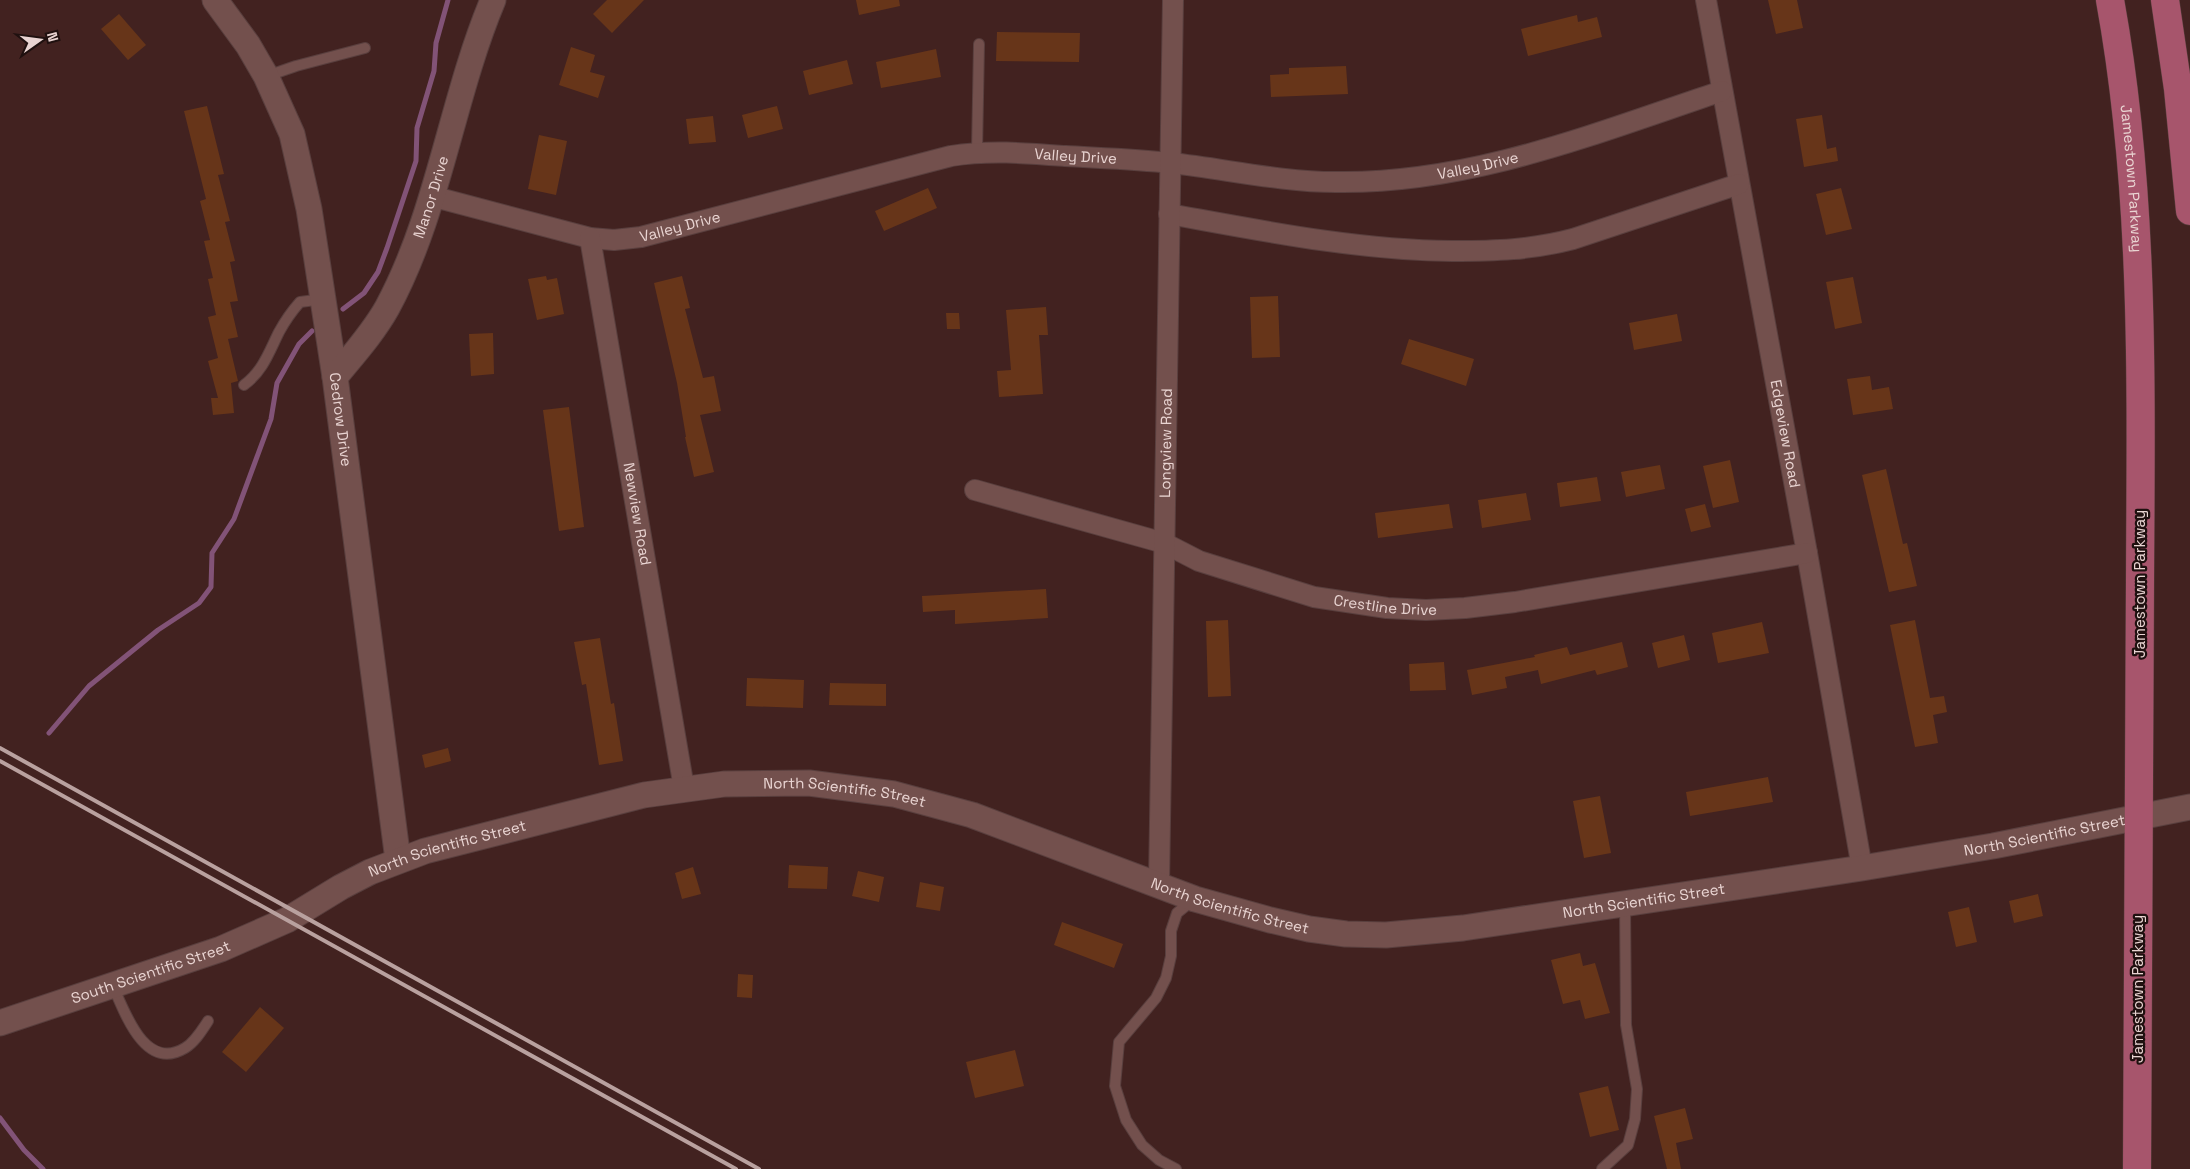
<svg xmlns="http://www.w3.org/2000/svg" width="2190" height="1169" font-family="'Space Grotesk',sans-serif">
<style>
.lines{fill:none;stroke-linecap:round;stroke-linejoin:round}
.stream{stroke:#825377;stroke-width:5}
.building{fill:#673519}
.service-casing{stroke:#593f3e;stroke-width:12}
.minor-casing{stroke:#593f3e;stroke-width:22}
.tertiary-casing{stroke:#593f3e;stroke-width:27}
.primary-casing{stroke:#593f3e;stroke-width:29}
.service{stroke:#73504d;stroke-width:10}
.minor{stroke:#73504d;stroke-width:20}
.tertiary{stroke:#73504d;stroke-width:25}
.primary{stroke:#a7556c;stroke-width:28}
.rail{stroke:#b9a19f;stroke-width:4}
.labels{text-anchor:middle;stroke-width:4.5;stroke-linejoin:round;paint-order:stroke}
.street-label{font-size:15px;fill:#e9d4d2;stroke:#1f100f}
</style>
<rect width="100%" height="100%" fill="#422220"/>
<g class="lines">
<g class="stream">
<polyline points="343,309 364,293 378,272 387,248 416,161 417,128 434,71 436,43 448,0"/>
<polyline points="49,733 89,686 158,630 199,603 211,587 212,553 234,519 271,419 277,383 299,344 312,331"/>
<polyline points="0,1118 24,1150 43,1169"/>
</g>
</g>
<g class="building">
<polygon points="607,0 644,0 612,33 593,14"/>
<polygon points="856,0 899,0 900,6 859,15"/>
<polygon points="1768,0 1797,0 1803,28 1776,34"/>
<polygon points="119,14 146,45 128,60 101,29"/>
<polygon points="1577,15 1578,22 1597,17 1602,37 1528,56 1521,29"/>
<polygon points="997,32 1080,33 1079,62 996,61"/>
<polygon points="571,47 595,55 590,72 605,76 598,98 559,85"/>
<polygon points="936,49 941,77 881,88 876,62"/>
<polygon points="847,60 853,84 809,95 803,71"/>
<polygon points="1346,66 1348,94 1271,97 1270,75 1289,74 1289,68"/>
<polygon points="207,106 224,174 218,175 230,221 225,222 235,261 230,262 238,301 230,302 238,337 228,339 238,381 231,383 234,413 213,415 211,398 218,398 208,361 218,358 208,317 216,315 208,279 213,278 204,241 210,240 200,201 206,199 184,111"/>
<polygon points="777,106 783,129 748,138 742,115"/>
<polygon points="1822,115 1827,149 1836,147 1838,161 1804,167 1796,119"/>
<polygon points="713,116 716,142 689,144 686,119"/>
<polygon points="539,135 567,141 556,195 528,189"/>
<polygon points="928,188 937,208 884,231 875,211"/>
<polygon points="1841,188 1852,229 1826,235 1816,194"/>
<polygon points="546,276 547,280 557,278 564,314 537,320 528,279"/>
<polygon points="682,276 690,308 685,309 703,378 714,376 721,411 700,415 714,472 694,477 685,437 686,437 677,383 654,283"/>
<polygon points="1853,277 1862,323 1835,329 1826,282"/>
<polygon points="1278,296 1280,357 1252,358 1250,297"/>
<polygon points="1046,307 1048,335 1039,335 1043,394 999,397 997,371 1011,370 1006,310"/>
<polygon points="946,313 959,313 960,329 947,329"/>
<polygon points="1677,314 1682,341 1634,350 1629,323"/>
<polygon points="493,333 494,374 471,376 469,334"/>
<polygon points="1409,339 1474,359 1466,386 1401,364"/>
<polygon points="1870,376 1872,390 1889,387 1893,409 1853,415 1847,379"/>
<polygon points="569,407 584,527 559,531 543,410"/>
<polygon points="1730,460 1739,502 1713,508 1703,466"/>
<polygon points="1660,465 1665,489 1626,497 1621,472"/>
<polygon points="1886,469 1903,544 1907,543 1917,586 1889,592 1862,475"/>
<polygon points="1597,477 1601,501 1560,507 1557,483"/>
<polygon points="1526,493 1531,520 1482,528 1478,500"/>
<polygon points="1449,504 1453,528 1378,538 1375,513"/>
<polygon points="1705,504 1711,527 1691,532 1685,509"/>
<polygon points="1046,589 1048,618 955,624 955,610 923,612 922,596"/>
<polygon points="1228,620 1231,696 1208,697 1206,621"/>
<polygon points="1915,620 1930,698 1944,696 1947,712 1933,715 1938,743 1915,747 1890,625"/>
<polygon points="1762,622 1769,653 1718,663 1712,633"/>
<polygon points="1684,635 1690,660 1658,668 1652,643"/>
<polygon points="600,638 611,704 614,703 623,761 599,765 586,684 582,685 574,642"/>
<polygon points="1622,642 1628,667 1597,675 1595,670 1541,684 1538,670 1505,677 1507,688 1472,695 1467,670 1535,657 1534,655 1567,647 1570,655"/>
<polygon points="1444,662 1446,690 1410,691 1409,664"/>
<polygon points="747,678 804,680 803,708 746,706"/>
<polygon points="830,683 886,684 886,706 829,705"/>
<polygon points="448,748 451,761 425,768 422,755"/>
<polygon points="1768,777 1773,802 1690,816 1686,792"/>
<polygon points="1600,796 1611,853 1584,858 1573,801"/>
<polygon points="789,865 828,867 827,889 788,888"/>
<polygon points="693,867 701,894 682,899 675,873"/>
<polygon points="858,871 884,877 879,902 852,896"/>
<polygon points="920,882 944,887 940,911 916,907"/>
<polygon points="2038,894 2043,916 2014,923 2009,901"/>
<polygon points="1969,907 1977,942 1956,947 1948,912"/>
<polygon points="1062,922 1123,944 1114,968 1054,945"/>
<polygon points="1580,953 1583,966 1595,963 1610,1013 1585,1019 1580,1000 1563,1004 1551,960"/>
<polygon points="738,974 753,975 752,998 737,997"/>
<polygon points="260,1007 284,1028 246,1072 222,1052"/>
<polygon points="1015,1050 1024,1086 975,1098 966,1062"/>
<polygon points="1608,1086 1619,1130 1590,1137 1579,1093"/>
<polygon points="1685,1108 1693,1139 1676,1143 1681,1169 1667,1169 1654,1116"/>
</g>
<g class="lines">
<g class="service-casing">
<g id="service">
<polyline points="267,76 296,66 365,48"/>
<polyline points="977,152 979,44"/>
<path d="M244,385C263,371 269,352 279,332C285,321 292,311 300,302L323,299"/>
<path d="M113,986C125,1013 145,1072 185,1048C195,1042 202,1030 208,1021"/>
<polyline points="1176,1169 1159,1160 1142,1145 1126,1120 1115,1086 1119,1042 1156,998 1166,978 1171,956 1171,931 1177,913 1193,900"/>
<polyline points="1602,1169 1628,1145 1635,1119 1637,1089 1626,1025 1625,904"/>
</g>
</g>
<g class="minor-casing">
<g id="minor">
<path id="s1" d="M1706,0L1807,553L1862,868"/>
<path id="s2" d="M431,196L590,238L614,240L641,237L951,156C989,150 1026,153 1065,156C1100,158 1136,159 1171,163C1226,169 1281,182 1336,182C1471,184 1596,133 1722,91"/>
<path d="M1169,214C1263,231 1356,250 1452,251C1495,251 1531,250 1573,239L1739,184"/>
<path id="s3" d="M590,238L684,788"/>
<path id="s4" d="M975,490L1164,543L1199,561L1314,597L1387,608L1426,610L1465,608L1515,602L1807,553"/>
<path id="s5" d="M1159,885L1173,0"/>
</g>
</g>
<g class="tertiary-casing">
<g id="tertiary">
<path id="s6" d="M215,0L248,45L266,76L292,134L309,209L335,377L398,860"/>
<path id="s7" d="M335,377C353,355 373,333 387,308C439,212 451,100 493,0"/>
<path id="s8" d="M0,1023L221,949L287,920L341,887L370,872L425,851L644,795L724,784L809,783L894,794L972,815L1195,899L1270,920L1309,929L1346,934L1386,935L1463,928L1862,868L1993,846L2190,807"/>
</g>
</g>
<g class="primary-casing">
<g id="primary">
<path id="s9" d="M2110,0C2145,192 2141,386 2140,581C2139,777 2138,973 2137,1169"/>
<polyline points="2165,0 2178,89 2190,211"/>
</g>
</g>
<use href="#service" class="service"/>
<use href="#minor" class="minor"/>
<use href="#tertiary" class="tertiary"/>
<use href="#primary" class="primary"/>
<g class="rail">
<polyline points="0,748 759,1169"/>
<polyline points="0,761 736,1169"/>
</g>
</g>
<g class="labels">
<g class="street-label">
<text dy="5" stroke="none"><textPath href="#s2" startOffset="661">Valley Drive</textPath></text>
<text dy="5" stroke="none"><textPath href="#s2" startOffset="1066">Valley Drive</textPath></text>
<text dy="5" stroke="none"><textPath href="#s9" startOffset="180">Jamestown Parkway</textPath></text>
<text dy="5" stroke="none"><textPath href="#s7" startOffset="206">Manor Drive</textPath></text>
<text dy="5" stroke="none"><textPath href="#s2" startOffset="256">Valley Drive</textPath></text>
<text dy="5" stroke="none"><textPath href="#s6" startOffset="445">Cedrow Drive</textPath></text>
<text dy="5" stroke="none"><textPath href="#s1" startOffset="441">Edgeview Road</textPath></text>
<text dy="5" stroke="none"><textPath href="#s5" startOffset="442">Longview Road</textPath></text>
<text dy="5" stroke="none"><textPath href="#s3" startOffset="280">Newview Road</textPath></text>
<text transform="translate(2140 584) rotate(-90)" y="5">Jamestown Parkway</text>
<text dy="5" stroke="none"><textPath href="#s4" startOffset="428">Crestline Drive</textPath></text>
<text dy="5" stroke="none"><textPath href="#s8" startOffset="888">North Scientific Street</textPath></text>
<text dy="5" stroke="none"><textPath href="#s8" startOffset="2118">North Scientific Street</textPath></text>
<text dy="5" stroke="none"><textPath href="#s8" startOffset="482">North Scientific Street</textPath></text>
<text dy="5" stroke="none"><textPath href="#s8" startOffset="1712">North Scientific Street</textPath></text>
<text dy="5" stroke="none"><textPath href="#s8" startOffset="1292">North Scientific Street</textPath></text>
<text dy="5" stroke="none"><textPath href="#s8" startOffset="159">South Scientific Street</textPath></text>
<text transform="translate(2138 989) rotate(-90)" y="5">Jamestown Parkway</text>
</g>
</g>
<g transform="translate(40 40) rotate(76)" stroke="#1f100f" stroke-width="4" paint-order="stroke">
<path d="M0-4L9 19L0 12L-9 19Z" fill="#e9d4d2"/>
<text y="-8" font-size="14" font-weight="bold" text-anchor="middle" fill="#e9d4d2">N</text>
</g>
</svg>
